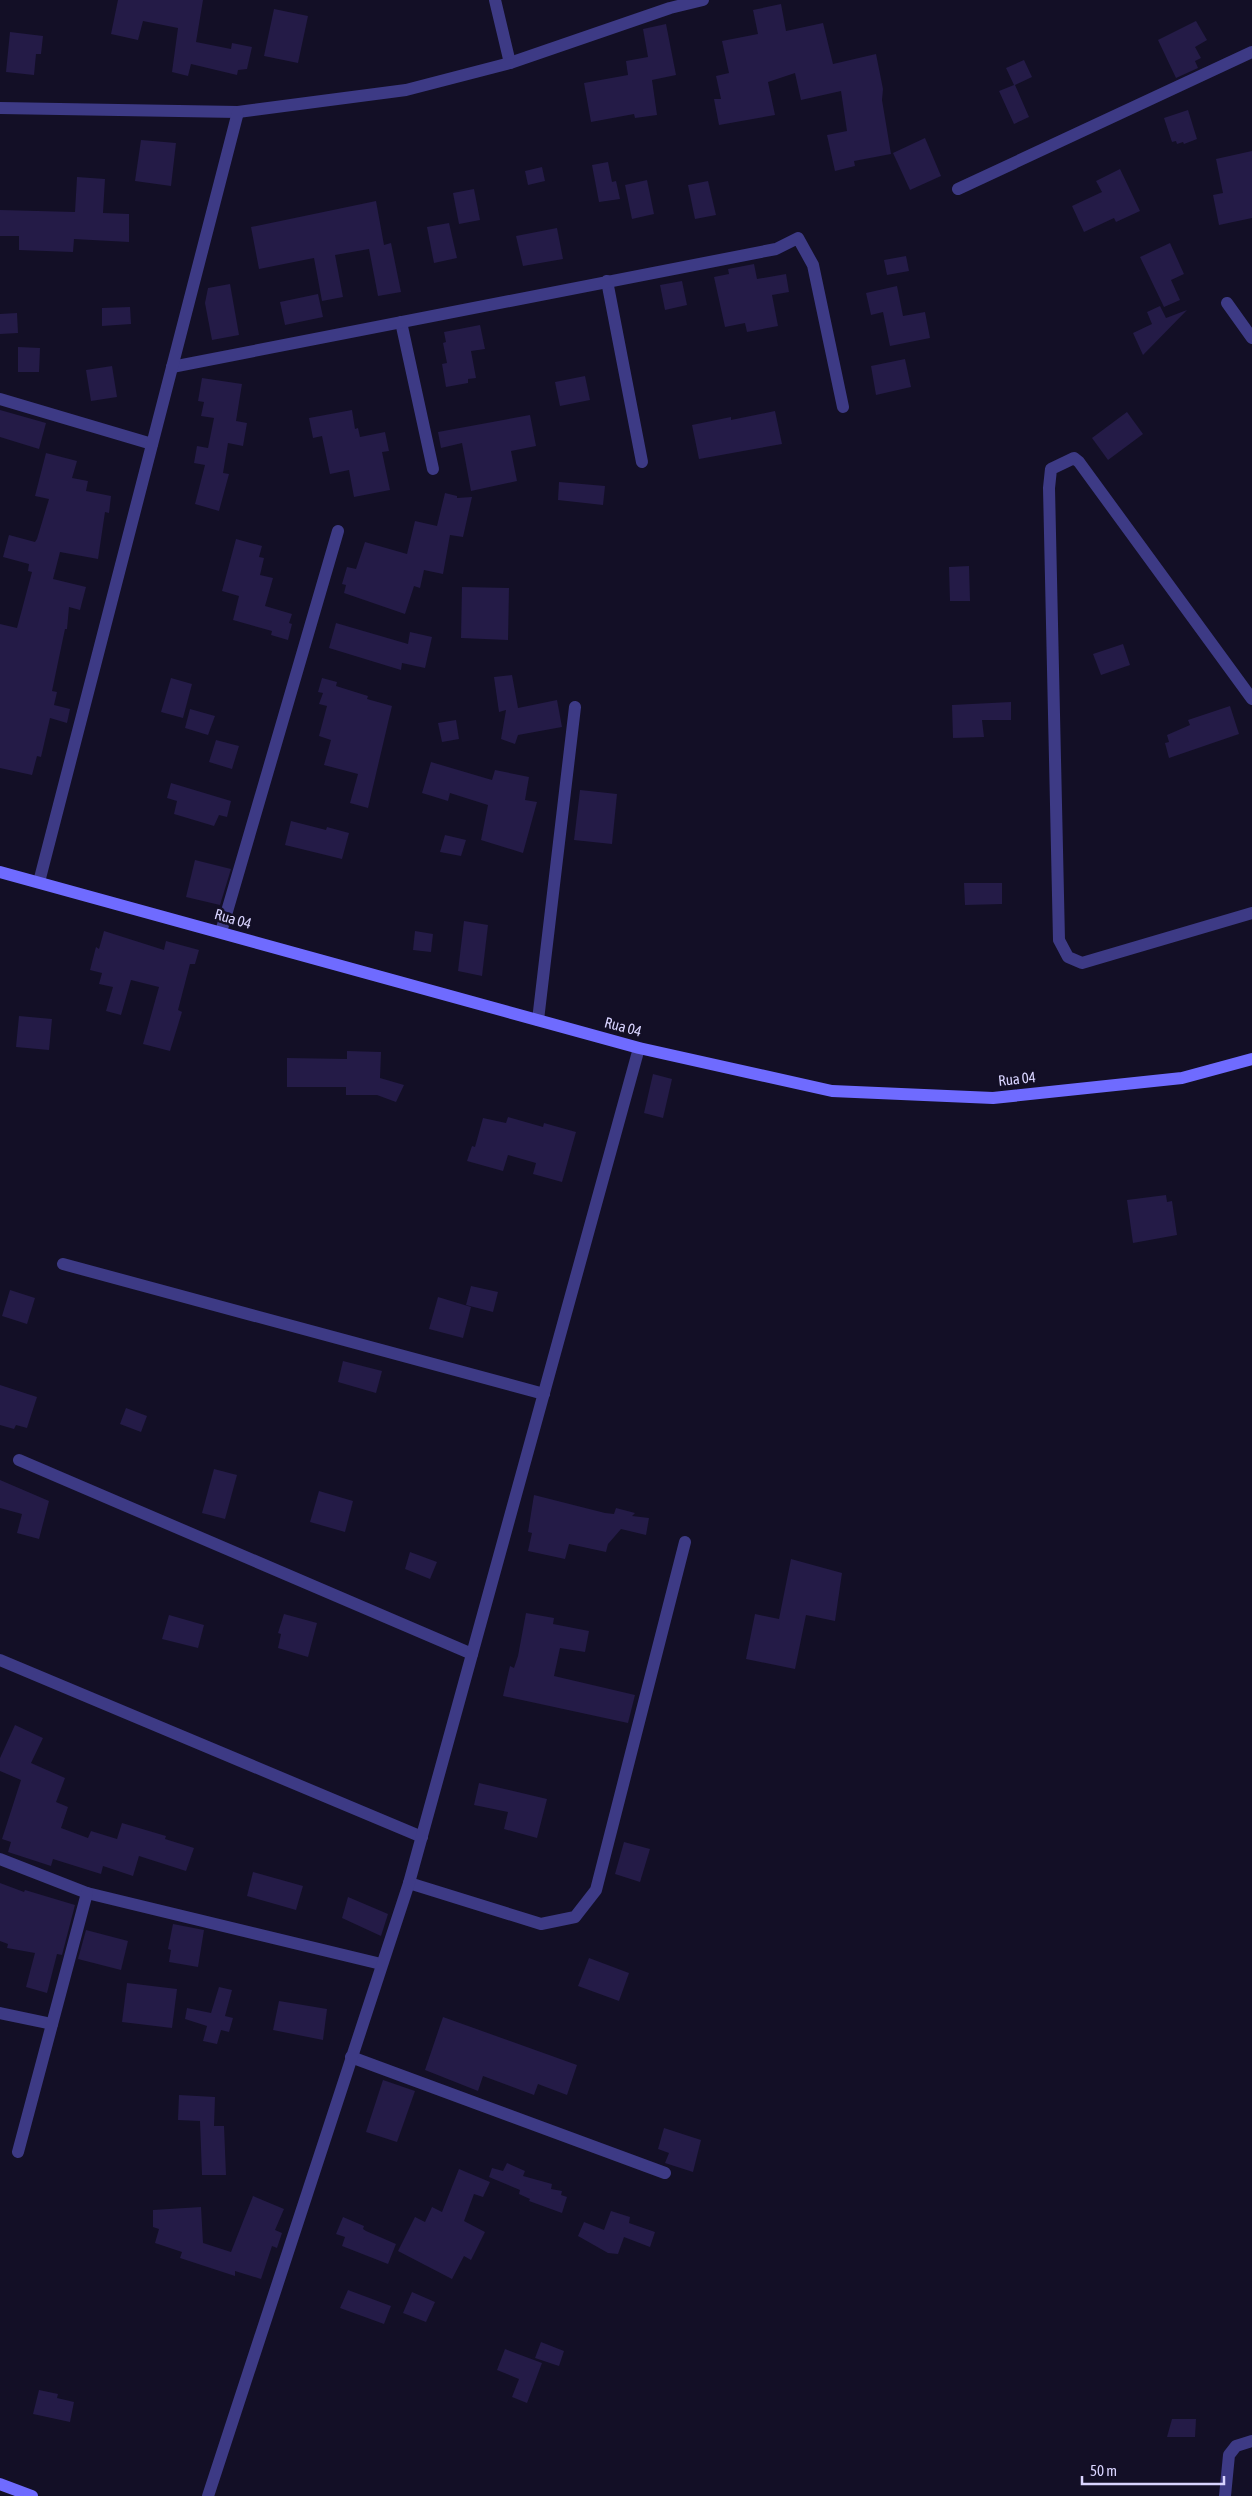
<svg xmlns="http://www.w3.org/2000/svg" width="1252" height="2496" font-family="'Asap Condensed',sans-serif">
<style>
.building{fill:#241b47}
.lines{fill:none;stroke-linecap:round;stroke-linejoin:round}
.street{stroke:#3d3a85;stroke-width:12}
.secondary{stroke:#6f6bff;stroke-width:12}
.labels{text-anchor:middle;stroke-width:5;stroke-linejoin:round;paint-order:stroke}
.street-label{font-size:15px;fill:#d9d4ff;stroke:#130f26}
</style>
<rect width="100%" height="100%" fill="#130f26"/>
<g class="building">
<polygon points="118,0 203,0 196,42 231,49 232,43 252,47 247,69 238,70 237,75 191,64 188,76 172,72 178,28 143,21 138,40 111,34"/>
<polygon points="781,4 786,31 823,23 833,64 876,54 883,89 882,100 891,154 854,161 855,166 835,171 827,135 847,131 841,91 801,100 795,73 768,82 775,115 719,125 714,99 721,99 716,76 729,73 722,41 758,34 753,10"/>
<polygon points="274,9 308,16 298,63 264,56"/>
<polygon points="1196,21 1207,40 1195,47 1201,58 1195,61 1198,68 1176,78 1158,40"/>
<polygon points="666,24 676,75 652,80 657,115 635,118 634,114 591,122 584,83 628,75 626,61 648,57 643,29"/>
<polygon points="10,32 43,36 41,54 36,54 34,75 6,72"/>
<polygon points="1024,60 1032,77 1015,85 1029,117 1014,124 999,91 1014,85 1006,68"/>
<polygon points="1188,110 1197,139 1184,144 1183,142 1177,144 1176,141 1172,142 1164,118"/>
<polygon points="925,138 941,176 910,190 893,153"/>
<polygon points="141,140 176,143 171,186 135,181"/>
<polygon points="1252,151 1252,218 1219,225 1213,195 1223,193 1216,159"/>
<polygon points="608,162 612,182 616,181 620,199 599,202 592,165"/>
<polygon points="542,167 545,181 528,185 525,171"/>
<polygon points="1120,169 1140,211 1116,222 1114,218 1084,232 1072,206 1102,192 1096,181"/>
<polygon points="77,177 105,179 103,213 129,214 129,242 74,239 73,252 19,250 19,236 0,236 0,210 75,212"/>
<polygon points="647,180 654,214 632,219 625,185"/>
<polygon points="708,181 716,215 695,219 688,185"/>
<polygon points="474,189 480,220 459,224 453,193"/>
<polygon points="376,201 384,245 391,243 401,292 378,296 369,249 335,255 343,297 322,301 314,258 259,269 251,227"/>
<polygon points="449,223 457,258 434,263 427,227"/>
<polygon points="557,228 563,259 523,266 516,236"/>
<polygon points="1170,243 1184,274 1171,280 1180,300 1164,307 1140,257"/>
<polygon points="906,256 909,271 887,275 884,260"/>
<polygon points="754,264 757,279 786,274 789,292 772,295 778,326 747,332 745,323 725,327 714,277 729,274 728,269"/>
<polygon points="682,281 687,305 665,310 660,285"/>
<polygon points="230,284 239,335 212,340 205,303 208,288"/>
<polygon points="897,286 903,316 925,312 930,338 890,346 883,312 871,315 866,293"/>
<polygon points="318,294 323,317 285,325 280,302"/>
<polygon points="1160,306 1166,318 1187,310 1143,355 1133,333 1152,324 1147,312"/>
<polygon points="130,307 131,324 102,326 102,308"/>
<polygon points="17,313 18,333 0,334 0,314"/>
<polygon points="480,325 485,349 471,351 476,378 468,379 468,383 446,387 442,364 447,363 443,343 446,342 444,332"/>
<polygon points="18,347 40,348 39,372 18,372"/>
<polygon points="905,359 911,387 876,395 871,366"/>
<polygon points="112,366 117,397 91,401 86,370"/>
<polygon points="585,376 590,400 560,406 555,382"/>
<polygon points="202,378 242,384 236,421 247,423 243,446 228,443 223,473 229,474 219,511 195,504 205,465 194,463 197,446 208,448 214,418 201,416 204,402 198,401"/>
<polygon points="0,410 46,423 39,449 0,437"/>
<polygon points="352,410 355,429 358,428 360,437 385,432 389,451 382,452 390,490 354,497 349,470 330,474 322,436 313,438 309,418"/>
<polygon points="775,411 782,444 699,459 692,425 731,417 731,420"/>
<polygon points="1127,412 1143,434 1108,460 1092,438"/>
<polygon points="530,415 536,446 511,451 517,481 471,491 462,443 441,448 438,432"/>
<polygon points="46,453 77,461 72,478 88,481 86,491 111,496 109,513 105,512 98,559 60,552 53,579 86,587 80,610 69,607 67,629 65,629 52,691 57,692 54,705 70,709 67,723 50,718 41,757 37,756 32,775 0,768 0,624 17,628 32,572 28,571 29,564 3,557 9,535 35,542 37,539 49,499 35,496"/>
<polygon points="559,482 605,486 603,505 558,500"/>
<polygon points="445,493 457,496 457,498 472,497 463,537 450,535 443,574 424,570 420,588 414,586 405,614 344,593 346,585 342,584 347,567 356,569 365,542 407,554 415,521 437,526"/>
<polygon points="236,539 262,546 259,557 264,558 260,575 273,578 265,606 292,614 289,623 292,624 288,640 271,635 272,631 233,620 239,596 222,591"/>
<polygon points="969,566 970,601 950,601 949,567"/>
<polygon points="462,587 509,588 508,640 461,638"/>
<polygon points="336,623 408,644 410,632 432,637 425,668 402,663 401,670 329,648"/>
<polygon points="1123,644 1130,665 1101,675 1093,654"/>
<polygon points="512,675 518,708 557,700 562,727 518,735 515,744 501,739 506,710 499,712 494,677"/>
<polygon points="171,678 192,684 183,718 161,712"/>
<polygon points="322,678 337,682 336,686 368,696 367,699 392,706 368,808 350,803 358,774 324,765 331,740 319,736 327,706 319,704 323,693 318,692"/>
<polygon points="1011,702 1011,720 982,720 984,737 953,738 952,705"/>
<polygon points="1230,706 1239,734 1169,758 1165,743 1169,742 1167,735 1190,725 1188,720"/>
<polygon points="190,709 215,716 208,735 185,728"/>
<polygon points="456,720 459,739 442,742 438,723"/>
<polygon points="216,740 239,746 232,769 209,762"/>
<polygon points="431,762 492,780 495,770 529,777 525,800 537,802 523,853 481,840 488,805 450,793 448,801 422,793"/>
<polygon points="171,783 231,801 227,817 219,815 214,826 174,814 177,801 167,798"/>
<polygon points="580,790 617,794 612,844 574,840"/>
<polygon points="291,821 326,830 327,827 349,833 342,859 285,845"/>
<polygon points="445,835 466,840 461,856 440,852"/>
<polygon points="195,860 231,869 220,905 186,897"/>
<polygon points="964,883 1002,883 1002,904 965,905"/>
<polygon points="464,921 488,925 482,976 458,971"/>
<polygon points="104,931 164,950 166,941 199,950 195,964 190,964 178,1010 182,1012 170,1051 143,1044 159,987 131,980 121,1015 106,1011 113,987 99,984 102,973 90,970 96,947 99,949"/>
<polygon points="415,931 433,934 431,952 413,950"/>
<polygon points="19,1016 52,1019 49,1050 16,1047"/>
<polygon points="347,1051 381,1052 380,1078 404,1085 396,1102 377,1095 346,1095 346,1087 287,1087 287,1058 347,1059"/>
<polygon points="653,1074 672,1079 663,1118 644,1113"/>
<polygon points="508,1117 543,1127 544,1123 576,1132 562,1182 533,1174 536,1163 508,1155 503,1171 467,1161 472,1146 475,1147 483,1118 506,1123"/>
<polygon points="1166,1195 1167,1202 1172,1201 1177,1235 1133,1243 1127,1200"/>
<polygon points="471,1286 498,1292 493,1312 466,1305"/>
<polygon points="10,1290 35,1298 27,1324 2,1316"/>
<polygon points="438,1297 471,1307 463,1338 429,1329"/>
<polygon points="343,1361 382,1371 376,1393 338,1382"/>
<polygon points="0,1385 37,1397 27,1428 16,1425 14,1429 0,1425"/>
<polygon points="126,1408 147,1416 141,1432 120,1424"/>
<polygon points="214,1469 237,1475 225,1519 202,1513"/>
<polygon points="0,1480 49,1501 39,1539 17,1533 22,1514 0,1508"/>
<polygon points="319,1491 353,1501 345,1532 310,1522"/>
<polygon points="534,1495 605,1513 614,1514 616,1508 635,1513 632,1516 649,1518 646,1535 621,1529 608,1544 606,1552 569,1544 565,1559 528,1551 532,1533 528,1532"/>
<polygon points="410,1552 437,1562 430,1579 405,1569"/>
<polygon points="791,1559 842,1573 835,1621 806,1615 795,1669 746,1659 755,1614 779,1619"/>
<polygon points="526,1613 554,1618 553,1624 589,1631 585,1652 560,1648 554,1676 635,1695 628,1723 503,1696 510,1666 514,1668 518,1656"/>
<polygon points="284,1614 317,1623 308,1657 278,1648 281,1634 278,1633"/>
<polygon points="169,1615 204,1625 198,1648 162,1639"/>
<polygon points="15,1725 43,1738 31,1763 65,1778 56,1802 68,1807 61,1828 88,1838 91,1831 117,1839 122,1823 166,1836 165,1839 194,1848 186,1871 139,1856 133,1876 103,1866 101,1874 53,1859 51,1866 8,1852 11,1842 2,1839 21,1780 0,1771 0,1758"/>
<polygon points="479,1783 547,1799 537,1838 504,1829 508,1812 474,1805"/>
<polygon points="624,1842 650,1849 640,1882 615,1874"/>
<polygon points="253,1872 303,1886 296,1910 247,1896"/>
<polygon points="0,1883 24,1892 25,1890 75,1905 62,1955 57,1954 47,1993 26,1987 35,1953 7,1948 8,1944 0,1941"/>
<polygon points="348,1897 388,1914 381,1936 342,1918"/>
<polygon points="173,1924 204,1930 198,1967 169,1962 171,1950 168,1949"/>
<polygon points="86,1930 128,1941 121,1970 78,1959"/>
<polygon points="589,1958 629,1973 619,2001 578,1986"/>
<polygon points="127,1983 177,1989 172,2028 122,2022"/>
<polygon points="219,1987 232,1990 225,2016 233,2018 229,2032 221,2030 217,2044 203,2041 207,2026 185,2019 187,2008 211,2013"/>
<polygon points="279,2001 327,2009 323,2040 273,2030"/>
<polygon points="443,2017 577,2065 567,2095 538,2084 534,2095 483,2076 478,2091 425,2070"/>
<polygon points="383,2080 415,2091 397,2142 366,2132"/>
<polygon points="179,2095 215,2097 214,2126 224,2126 226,2175 202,2175 200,2121 178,2120"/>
<polygon points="664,2128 701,2140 693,2172 665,2163 669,2153 658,2149"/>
<polygon points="507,2163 525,2171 523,2176 552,2184 551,2189 562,2191 561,2195 567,2197 562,2213 529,2201 530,2199 519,2194 520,2190 489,2177 492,2168 503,2171"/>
<polygon points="459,2169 490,2182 483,2197 474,2194 464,2221 485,2232 471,2260 464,2256 452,2279 398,2251 415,2217 425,2222 432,2207 442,2212"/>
<polygon points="253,2196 284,2209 275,2230 282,2233 277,2248 272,2246 261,2279 235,2271 235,2276 180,2258 182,2252 155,2243 159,2229 153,2227 153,2210 201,2207 203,2243 231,2252"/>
<polygon points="611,2211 630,2217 629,2223 655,2232 650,2247 624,2237 618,2254 608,2253 578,2236 584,2222 604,2230"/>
<polygon points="343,2217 364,2226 363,2229 366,2231 396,2244 388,2264 342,2246 345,2237 336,2234"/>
<polygon points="348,2290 391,2306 384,2324 340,2308"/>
<polygon points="412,2292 435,2302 426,2322 403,2313"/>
<polygon points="541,2342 564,2351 559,2366 535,2358"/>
<polygon points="505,2349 542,2363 527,2403 512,2397 519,2379 497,2370"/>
<polygon points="39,2390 58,2394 57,2398 74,2402 70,2422 33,2414"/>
<polygon points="1172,2419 1196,2419 1195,2437 1167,2437"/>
</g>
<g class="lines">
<g class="street">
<polyline points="495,0 510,63"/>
<polyline points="0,108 238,112 406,90 510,63 670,8 703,0"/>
<polyline points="958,189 1252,52"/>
<polyline points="607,281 642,462"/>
<polyline points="1227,303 1252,338"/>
<polyline points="401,322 433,469"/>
<polyline points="172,367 776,249 798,238 813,265 843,407"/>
<polyline points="0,399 152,444"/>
<polyline points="1252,699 1079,462 1074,458 1051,469 1049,488 1059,940 1068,957 1082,963 1252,913"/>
<polyline points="39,882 238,112"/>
<polyline points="221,932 338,531"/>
<polyline points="538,1020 575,707"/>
<polyline points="63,1264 544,1394"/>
<polyline points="19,1460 472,1654"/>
<polyline points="0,1660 422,1837"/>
<polyline points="0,1859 87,1893 381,1964"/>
<polyline points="409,1883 541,1924 575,1917 596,1890 685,1542"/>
<polyline points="0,2013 52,2024"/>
<polyline points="351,2057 665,2173"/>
<polyline points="18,2152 87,1893"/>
<polyline points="208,2496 409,1883 639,1048"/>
<polyline points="1225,2496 1229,2455 1236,2446 1252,2441"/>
</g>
<g class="secondary">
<polyline points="0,872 639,1048 832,1091 993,1098 1182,1078 1252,1059"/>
<polyline points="0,2484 32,2496"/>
</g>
</g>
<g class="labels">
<g class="street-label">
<text transform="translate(233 919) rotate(16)" y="5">Rua 04</text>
<text transform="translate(623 1027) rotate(15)" y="5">Rua 04</text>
<text transform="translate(1017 1079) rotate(-6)" y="5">Rua 04</text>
</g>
</g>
<path d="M1082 2476v8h142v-8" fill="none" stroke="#d9d4ff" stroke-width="2.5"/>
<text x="1090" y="2476" font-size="15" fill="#d9d4ff" stroke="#130f26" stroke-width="4" paint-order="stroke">50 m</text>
</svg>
